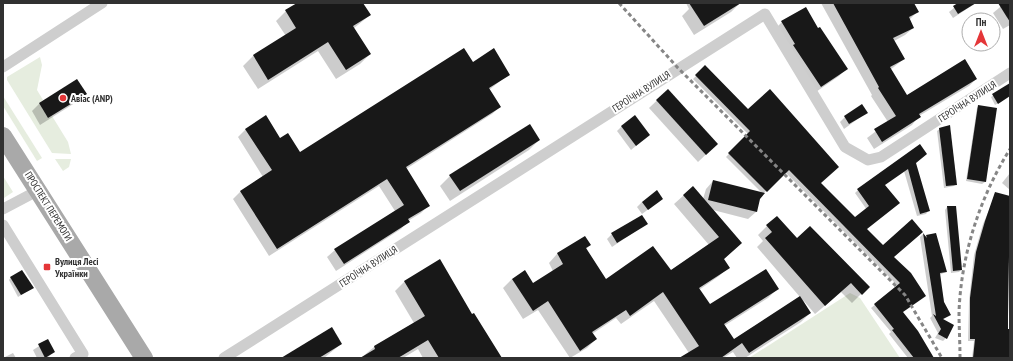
<svg xmlns="http://www.w3.org/2000/svg" width="1013" height="361" font-family="'PT Sans Narrow',sans-serif">
<style>
.green{fill:#e6eddf}
.shadow{fill:#0003}
.building{fill:#181818}
.lines{fill:none;stroke-linecap:round;stroke-linejoin:round}
.minor{stroke:#cecece;stroke-width:11}
.primary{stroke:#a9a9a9;stroke-width:18}
.rail{stroke:#868686;stroke-width:3;stroke-dasharray:4 3;stroke-linecap:butt}
.poi-dot{fill:#e43638;stroke:#fff;stroke-width:1.5}
.labels{text-anchor:middle;stroke-width:4;stroke-linejoin:round;paint-order:stroke}
.street-label{font-size:10px;fill:#313131;stroke:#fff}
.poi-label{font-size:10px;font-weight:bold;fill:#313131;stroke:#fff;text-anchor:start}
</style>
<rect width="100%" height="100%" fill="#fff"/>
<g class="green">
<polygon points="40,57 42,65 37,90 43,100 39,103 48,118 52,116 68,142 71,154 52,153 7,80 7,77"/>
<polygon points="3,96 42,158 37,161 3,106"/>
<polygon points="55,159 71,159 69,167 63,171"/>
<polygon points="3,176 13,192 4,198 3,196"/>
<polygon points="850,293 860,298 900,358 749,358"/>
</g>
<g class="shadow">
<polygon points="298,3 362,3 370,15 353,29 370,54 360,64 336,79 318,51 258,89 243,66 253,56 286,36 276,21 286,11"/>
<polygon points="686,3 740,3 731,12 694,35 682,16 689,9"/>
<polygon points="821,3 913,3 918,11 909,20 913,28 905,35 894,41 904,59 890,70 907,96 976,79 969,86 919,116 912,125 874,149 867,138 888,122 871,96 872,95"/>
<polygon points="960,3 976,3 953,18 949,12"/>
<polygon points="1005,3 1010,3 1010,25 1003,29 993,13"/>
<polygon points="782,22 818,30 846,69 839,76 813,94 774,30"/>
<polygon points="472,63 509,74 489,90 500,107 492,114 406,169 429,205 421,213 408,221 401,229 336,271 327,257 335,250 395,211 379,186 269,256 233,199 241,191 263,177 238,137 246,129 280,139 300,154"/>
<polygon points="705,67 855,219 867,210 855,193 858,190 926,154 915,163 929,210 926,214 917,216 904,171 884,185 866,230 910,274 902,313 933,358 908,358 889,334 891,332 871,308 898,286 785,172 763,194 726,157 748,134 693,79"/>
<polygon points="77,80 85,94 78,101 40,125 32,111 39,104"/>
<polygon points="1010,85 1010,96 995,105 991,97"/>
<polygon points="668,90 717,144 698,162 649,108"/>
<polygon points="979,106 985,182 982,184 966,181 977,108"/>
<polygon points="866,113 844,129 840,122 845,117"/>
<polygon points="622,126 649,135 631,150 617,131"/>
<polygon points="949,126 956,184 954,186 944,188 937,131 942,127"/>
<polygon points="539,140 529,150 450,201 440,186 450,176"/>
<polygon points="1010,173 1010,190 1002,183"/>
<polygon points="713,181 759,198 756,212 748,219 713,210 741,243 723,260 728,268 719,276 699,290 710,306 777,289 768,298 724,326 733,340 800,297 757,247 763,241 758,235 767,226 797,240 868,287 852,303 841,292 815,314 803,300 810,313 801,322 745,358 737,358 733,352 723,358 681,358 689,353 654,301 621,324 616,318 592,334 596,339 587,348 570,358 538,310 523,319 503,288 512,279 533,284 553,271 549,263 557,254 585,237 590,245 586,249 606,280 670,271 709,245 674,204 693,187 703,199 706,189"/>
<polygon points="996,194 1010,197 1010,263 1008,263 1007,330 1010,330 1010,358 972,358 974,341 968,341 969,301 974,255 983,224"/>
<polygon points="662,199 642,214 637,207 642,202"/>
<polygon points="947,207 961,270 959,272 951,273 945,210"/>
<polygon points="646,224 612,247 607,239 612,234"/>
<polygon points="923,234 925,237 927,236 946,272 939,275 944,302 950,314 942,320 946,338 943,341 935,338 938,333 930,318 932,316 920,237"/>
<polygon points="11,277 33,288 18,297 9,280"/>
<polygon points="405,281 497,358 423,358 418,349 403,358 361,358 374,347 414,323 395,291"/>
<polygon points="47,341 53,352 47,358 37,358 33,350"/>
<polygon points="341,344 324,358 283,358"/>
<polygon points="13,353 16,358 3,358"/>
</g>
<g class="building">
<polygon points="297,3 363,3 371,15 353,26 371,54 346,70 328,42 268,80 253,55 296,28 285,10"/>
<polygon points="689,3 741,3 704,26"/>
<polygon points="833,3 914,3 919,12 909,17 914,28 893,38 905,59 890,67 907,95 965,59 977,79 919,114 921,117 882,142 874,129 896,116 878,88 879,87"/>
<polygon points="958,3 976,3 958,14 953,6"/>
<polygon points="998,3 1010,3 1010,22"/>
<polygon points="806,7 818,28 820,27 848,69 821,87 793,45 795,44 781,21"/>
<polygon points="464,48 473,62 494,48 510,75 489,88 501,107 406,167 430,206 408,219 410,222 344,264 334,249 404,205 387,179 277,249 240,191 272,170 245,129 266,115 280,138 288,133 300,152"/>
<polygon points="705,65 748,109 770,89 839,167 821,183 855,217 869,206 857,189 920,144 927,154 916,163 930,211 920,214 908,169 885,185 900,203 867,229 883,245 912,219 923,232 894,257 911,273 926,296 903,312 918,331 934,358 914,358 892,330 894,329 874,304 900,283 789,170 767,192 728,153 750,131 695,75"/>
<polygon points="77,79 87,94 48,118 39,103"/>
<polygon points="1010,83 1010,96 998,104 992,94"/>
<polygon points="668,89 718,144 706,155 656,100"/>
<polygon points="862,104 868,113 849,124 844,116"/>
<polygon points="978,105 997,108 986,182 967,179"/>
<polygon points="635,115 650,135 636,146 621,126"/>
<polygon points="530,124 540,140 460,191 449,175"/>
<polygon points="950,125 957,185 946,186 939,128"/>
<polygon points="713,180 765,193 760,199 757,212 708,200"/>
<polygon points="693,186 742,243 724,259 730,268 699,288 710,304 766,269 779,289 724,324 734,339 800,296 811,313 749,353 742,343 721,358 679,358 699,346 663,292 630,316 626,310 592,332 597,339 580,351 548,301 533,311 512,279 525,270 533,283 563,264 557,253 585,236 591,245 586,248 606,279 653,246 671,270 719,237 683,195"/>
<polygon points="657,190 663,199 648,210 642,202"/>
<polygon points="995,192 1010,196 1008,317 1008,329 1010,329 1010,358 973,358 975,339 970,339 970,298 976,252 985,221"/>
<polygon points="947,206 956,206 962,270 953,271"/>
<polygon points="642,215 648,224 617,243 611,233"/>
<polygon points="777,216 797,238 810,226 870,287 862,295 851,283 825,306 765,238 772,232 766,225"/>
<polygon points="923,233 927,238 926,235 936,233 947,272 940,273 944,302 951,315 943,319 954,325 947,339 938,334 941,329 933,314 936,316"/>
<polygon points="440,259 472,314 474,313 502,358 439,358 428,340 398,358 360,358 375,349 374,346 425,316 404,281"/>
<polygon points="22,270 34,288 21,295 10,277"/>
<polygon points="332,327 342,344 319,358 281,358"/>
<polygon points="48,339 55,352 45,358 38,344"/>
</g>
<g class="lines">
<g class="minor">
<polyline points="3,67 102,3"/>
<polyline points="3,209 39,190"/>
<polyline points="3,225 83,354 75,358"/>
<polyline points="224,358 765,14 845,147 868,160 881,157 1010,73"/>
</g>
<polyline class="primary" points="3,136 144,358"/>
<g class="rail">
<polyline points="619,3 678,68 905,295 942,358"/>
<path d="M960,358C960,343 959,327 959,312C961,255 980,197 1010,149"/>
</g>
</g>
<g class="poi-dot">
<circle cx="63" cy="98" r="4"/>
<rect x="43" y="263" width="8" height="8" rx="2"/>
</g>
<g class="labels">
<g class="street-label">
<text transform="translate(641 91) rotate(-33)" y="4">ГЕРОЇЧНА ВУЛИЦЯ</text>
<text transform="translate(967 101) rotate(-33)" y="4">ГЕРОЇЧНА ВУЛИЦЯ</text>
<text transform="translate(49 206) rotate(58)" y="4">ПРОСПЕКТ ПЕРЕМОГИ</text>
<text transform="translate(368 266) rotate(-33)" y="4">ГЕРОЇЧНА ВУЛИЦЯ</text>
</g>
<g class="poi-label">
<text x="71" y="102">Авіас (ANP)</text>
<text x="55" y="265">Вулиця Лесі<tspan x="55" dy="12">Українки</tspan></text>
</g>
</g>
<rect width="1013" height="361" fill="none" stroke="#313131" stroke-width="8"/>
<g transform="translate(981 32)"><circle r="19" fill="#ffffff" stroke="#adadad"/>
<path d="M0-3L7 15L0 10L-7 15Z" fill="#e43638"/>
<text y="-6" font-size="11" font-weight="bold" text-anchor="middle" fill="#313131">Пн</text>
</g>
</svg>
